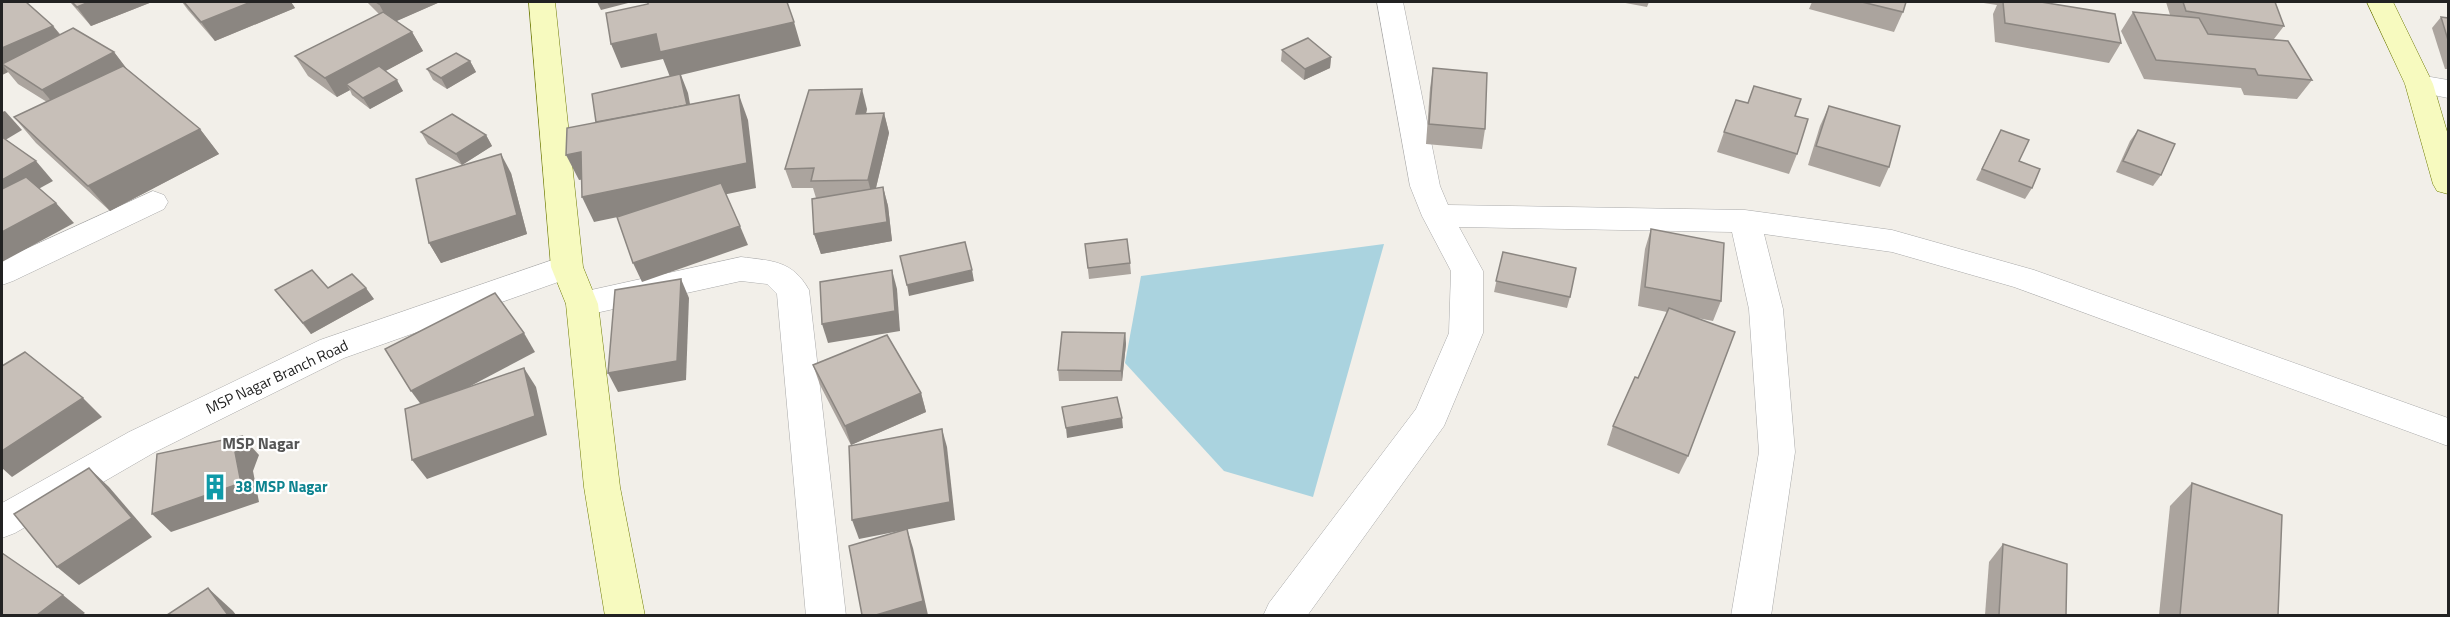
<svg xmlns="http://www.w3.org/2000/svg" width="2450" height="617" font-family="'Titillium Web',sans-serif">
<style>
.water{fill:#aad3df}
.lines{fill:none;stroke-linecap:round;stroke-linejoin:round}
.street-casing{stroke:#a9a9a9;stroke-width:1}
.secondary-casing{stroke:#707d05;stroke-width:1}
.street{fill:#fff;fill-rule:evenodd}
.secondary{fill:#f7fabf;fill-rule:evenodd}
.wall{fill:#aba49e}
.shaded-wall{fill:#8b8681}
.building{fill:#c7bfb8;stroke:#8b8681;stroke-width:1.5}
.labels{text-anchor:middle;stroke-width:4.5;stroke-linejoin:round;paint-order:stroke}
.street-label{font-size:15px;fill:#222;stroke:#fff}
.culture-label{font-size:15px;font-weight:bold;fill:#0d838f;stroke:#fff;text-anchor:start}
.neighbourhood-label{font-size:16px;font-weight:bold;fill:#555;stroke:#fff}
</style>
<rect width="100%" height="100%" fill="#f2efe9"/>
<polygon class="water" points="1384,244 1313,497 1224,471 1125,363 1141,276"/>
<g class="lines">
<g class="street-casing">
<g id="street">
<polygon points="1377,2 1403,2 1440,186 1448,205 1745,210 1892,230 2034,270 2448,418 2448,446 2014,287 1892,252 1764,234 1783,309 1795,452 1771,616 1731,616 1759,452 1749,309 1732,232 1459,227 1483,271 1483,333 1444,426 1307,616 1263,616 1269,603 1416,409 1449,333 1451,271 1422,216 1410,186"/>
<polygon points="2419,75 2448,80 2448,98 2409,90 2405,84 2409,78"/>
<polygon points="153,191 164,195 168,202 164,209 13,281 2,285 2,260"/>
<polygon points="567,255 578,259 583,267 578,275 344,358 155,452 15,533 2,538 2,503 129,432 320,340"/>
<path d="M741,257C772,261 792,260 809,290L846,616H806L777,294L767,284L741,281L582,316L570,313L566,304L570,295L582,292Z"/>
</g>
</g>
<g class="secondary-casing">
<g id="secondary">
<polygon points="529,2 555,2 583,267 598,304 620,487 645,616 605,616 584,487 566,304 551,267"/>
<polygon points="2367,2 2393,2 2433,84 2448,135 2448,194 2437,191 2433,184 2405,84"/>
</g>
</g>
<use href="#street" class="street"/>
<use href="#secondary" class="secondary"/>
</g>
<g class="wall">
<polygon points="2,2 53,26 60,34 114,52 127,69 200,129 219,154 110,211 36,143 14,117 47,102 18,84 8,72 2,75"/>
<polygon points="70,2 152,2 91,26"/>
<polygon points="182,2 291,2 295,8 215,41 188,10"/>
<polygon points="367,2 440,2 396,21 412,32 423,51 385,71 403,91 370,109 352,95 350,90 337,97 308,76 295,56 379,14"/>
<polygon points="1620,2 1649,2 1647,7"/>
<polygon points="1812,2 1906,2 1903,12 1894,32 1809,9"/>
<polygon points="1977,2 2048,2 2048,3 2121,43 2109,63 1995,42 1993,14 1997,5"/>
<polygon points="2166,2 2275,2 2284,26 2274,39 2312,80 2297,99 2244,95 2241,88 2144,79 2121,31 2133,12 2170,15"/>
<polygon points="2441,17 2448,18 2448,69 2445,69 2432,28"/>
<polygon points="1282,50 1331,57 1330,68 1304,80 1281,61"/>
<polygon points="470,61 476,72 447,89 433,80 427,69"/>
<polygon points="1433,68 1485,129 1482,149 1426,144 1430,88"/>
<polygon points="1748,103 1795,116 1797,154 1789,174 1717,152 1724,132"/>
<polygon points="1829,106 1889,167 1880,187 1808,165 1820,126"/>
<polygon points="867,109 866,114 884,113 889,133 876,188 883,187 888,206 892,241 821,254 814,234 816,198 813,188 792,188 785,169"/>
<polygon points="2001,130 2019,161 2032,188 2025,199 1976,180"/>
<polygon points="2138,130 2161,175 2153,186 2116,172 2130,141"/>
<polygon points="421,132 486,135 492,146 462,165 511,173 527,234 441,263 429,243 462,165 428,144"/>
<polygon points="1651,229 1721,301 1713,321 1692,317 1688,456 1679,474 1607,445 1613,426 1638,378 1667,312 1638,306 1645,249"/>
<polygon points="1085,244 1130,263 1131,274 1089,279"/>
<polygon points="1503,252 1570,297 1567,308 1494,292"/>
<polygon points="328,288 374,299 311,334 275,290"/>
<polygon points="1125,333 1126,344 1122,381 1059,381 1058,370"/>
<polygon points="813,365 921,393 926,412 851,445 820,385"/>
<polygon points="2192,483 2278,615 2159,615 2170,506"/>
<polygon points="2003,544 2066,615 1985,615 1989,562"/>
</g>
<g class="shaded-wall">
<polygon points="89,2 152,2 91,26 77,7"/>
<polygon points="251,2 291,2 295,8 215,41 201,22"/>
<polygon points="385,2 440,2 390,24 379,4"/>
<polygon points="597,2 632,2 601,10"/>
<polygon points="794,22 801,46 681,75 688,93 694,126 670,77 663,59 621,68 611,44 656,34"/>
<polygon points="53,26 68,45 2,64 2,48"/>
<polygon points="412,32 423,51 352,89 346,84 350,90 337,97 325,78"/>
<polygon points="114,52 129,72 59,110 42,90"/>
<polygon points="1331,57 1330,68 1304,80 1305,69"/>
<polygon points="470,61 476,72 447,89 441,78"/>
<polygon points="2,64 8,72 2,75"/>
<polygon points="397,80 403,91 370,109 363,98"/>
<polygon points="862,89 867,109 861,133 856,114"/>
<polygon points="739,95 748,120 756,188 594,222 582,197"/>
<polygon points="5,111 22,130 2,142 2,112"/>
<polygon points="884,113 889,133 873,200 868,180"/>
<polygon points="200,129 219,154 110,211 88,186"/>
<polygon points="486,135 492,146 462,165 456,154"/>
<polygon points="581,152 593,178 579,180 566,155"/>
<polygon points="501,154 511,173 527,234 441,263 429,243"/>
<polygon points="36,161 53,181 2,209 2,180"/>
<polygon points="883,187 888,206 892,241 821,254 814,234"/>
<polygon points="56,203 74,223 2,262 2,232"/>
<polygon points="740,226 748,245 642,282 633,263"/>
<polygon points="892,270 897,289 900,331 828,343 822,324"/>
<polygon points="972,270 974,281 909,296 907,285"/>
<polygon points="681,279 689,298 686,380 618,392 608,373"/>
<polygon points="366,288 374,299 311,334 303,323"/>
<polygon points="524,333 535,352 425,410 411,391"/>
<polygon points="1125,333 1126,344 1122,381 1121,371"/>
<polygon points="524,368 536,387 547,435 427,479 412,460"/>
<polygon points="921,393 926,412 851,445 845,426"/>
<polygon points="83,398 102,417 12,477 2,468 2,451"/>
<polygon points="1122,418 1123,428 1067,438 1066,428"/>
<polygon points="942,429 947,447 955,520 859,539 852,520"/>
<polygon points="242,436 259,455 253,471 259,502 171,532 152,514 235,452"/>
<polygon points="89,468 109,487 152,537 79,585 57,567"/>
<polygon points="907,529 913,548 928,615 876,615"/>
<polygon points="208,588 233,611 236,615 228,615"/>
<polygon points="63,595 85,613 82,615 37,615"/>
</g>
<g class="building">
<polygon points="2,2 26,2 53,26 2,48"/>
<polygon points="72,2 89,2 77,7"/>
<polygon points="184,2 251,2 201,22"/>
<polygon points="376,2 385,2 379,4"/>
<polygon points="648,2 787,2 794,22 660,52 656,34 611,44 606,13 648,4"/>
<polygon points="1862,2 1906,2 1903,12"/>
<polygon points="2003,2 2041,2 2115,14 2121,43 2005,23"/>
<polygon points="2183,2 2275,2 2284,26 2186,11"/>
<polygon points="383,12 412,32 325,78 295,56"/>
<polygon points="2133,12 2199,18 2208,34 2288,41 2312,80 2258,75 2255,69 2156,60"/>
<polygon points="2441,17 2448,18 2448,40"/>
<polygon points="73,28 114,52 42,90 2,64"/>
<polygon points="1308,38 1331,57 1305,69 1282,50"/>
<polygon points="456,53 470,61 441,78 427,69"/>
<polygon points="123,66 200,129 88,186 14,117"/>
<polygon points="379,66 397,80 363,98 346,84"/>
<polygon points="1433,68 1487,73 1485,129 1429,124"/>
<polygon points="680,74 687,105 596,122 592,94"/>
<polygon points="1754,86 1801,99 1795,116 1808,119 1797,154 1724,132 1736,100 1748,103"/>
<polygon points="862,89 856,114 884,113 868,180 811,181 814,168 785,169 809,90"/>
<polygon points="739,95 747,163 582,197 581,152 566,155 567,128"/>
<polygon points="1829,106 1900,126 1889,167 1816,146"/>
<polygon points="452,114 486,135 456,154 421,132"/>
<polygon points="2001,130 2029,140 2019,161 2040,169 2032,188 1982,169"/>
<polygon points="2138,130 2175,144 2161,175 2123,161"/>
<polygon points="2,137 36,161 2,180"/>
<polygon points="501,154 517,215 429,243 416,179"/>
<polygon points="26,177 56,203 2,232 2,189"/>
<polygon points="721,183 740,226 633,263 617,217"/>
<polygon points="883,187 887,222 814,234 812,199"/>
<polygon points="1651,229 1724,243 1721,301 1645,287"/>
<polygon points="1127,239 1130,263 1088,268 1085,244"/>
<polygon points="965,242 972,270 907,285 900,256"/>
<polygon points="1503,252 1576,268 1570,297 1496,281"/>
<polygon points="312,270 328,288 352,274 366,288 303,323 275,290"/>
<polygon points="892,270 895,311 822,324 820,282"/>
<polygon points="681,279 677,361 608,373 615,290"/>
<polygon points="495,293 524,333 411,391 385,349"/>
<polygon points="1669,308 1735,332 1688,456 1613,426 1635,377 1638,378"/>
<polygon points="1062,332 1125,333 1121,371 1058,370"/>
<polygon points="887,335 921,393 845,426 813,365"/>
<polygon points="25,352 83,398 2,451 2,366"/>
<polygon points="524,368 535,416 412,460 405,409"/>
<polygon points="1117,397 1122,418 1066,428 1062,407"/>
<polygon points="942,429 950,502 852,520 849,446"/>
<polygon points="242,436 235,452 241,483 152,514 157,454"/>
<polygon points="89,468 132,518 57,567 14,514"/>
<polygon points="2192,483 2282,515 2278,615 2180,615"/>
<polygon points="907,529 923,601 876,615 862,615 849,546"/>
<polygon points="2003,544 2067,564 2066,615 1999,615"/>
<polygon points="2,553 63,595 37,615 2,615"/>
<polygon points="208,588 228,615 167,615"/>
</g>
<defs>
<g id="building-bare" transform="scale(2.07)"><path d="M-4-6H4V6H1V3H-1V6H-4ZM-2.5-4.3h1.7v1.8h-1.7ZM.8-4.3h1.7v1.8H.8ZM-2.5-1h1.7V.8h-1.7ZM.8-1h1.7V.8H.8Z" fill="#0f9aa8" stroke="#fff" stroke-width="2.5" paint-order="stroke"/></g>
</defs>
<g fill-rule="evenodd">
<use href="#building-bare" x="215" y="487"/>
</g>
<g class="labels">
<g class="street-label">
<text transform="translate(277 377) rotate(-25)" y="5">MSP Nagar Branch Road</text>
</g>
<g class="culture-label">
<text x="235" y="492">38 MSP Nagar</text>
</g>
<g class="neighbourhood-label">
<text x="261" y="449">MSP Nagar</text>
</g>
</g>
<rect width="2450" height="617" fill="none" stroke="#222222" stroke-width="6"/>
</svg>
